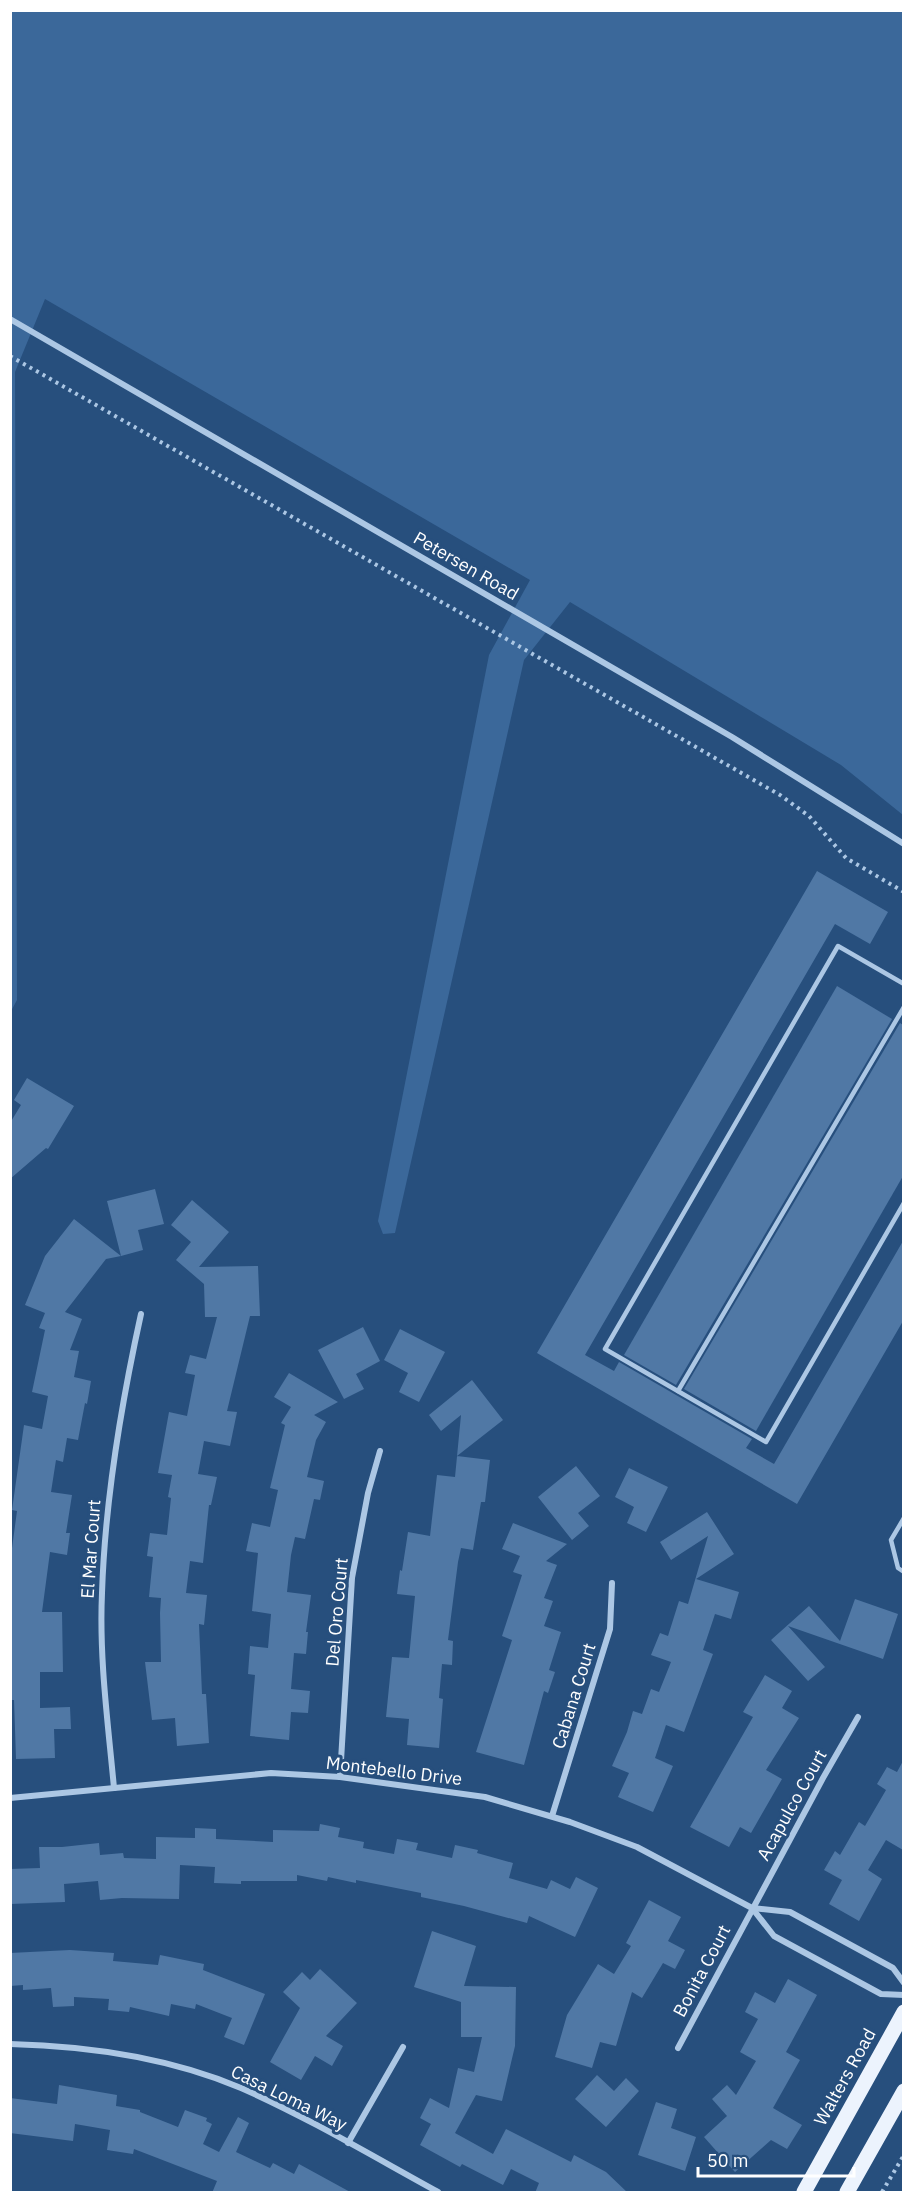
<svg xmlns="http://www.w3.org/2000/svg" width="914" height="2203" font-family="'IBM Plex Sans',sans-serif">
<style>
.green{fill:#3b689a}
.building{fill:#5078a5}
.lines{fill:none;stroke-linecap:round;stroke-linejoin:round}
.path{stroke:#acc7e4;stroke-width:4;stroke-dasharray:3 4.5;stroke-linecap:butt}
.service{stroke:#acc7e4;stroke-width:4.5}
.minor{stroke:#acc7e4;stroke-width:6}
.primary{stroke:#ecf3fd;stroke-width:15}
.labels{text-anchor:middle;stroke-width:6;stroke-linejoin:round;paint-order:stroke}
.street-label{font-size:18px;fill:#fff;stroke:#274f7d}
</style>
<rect width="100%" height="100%" fill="#274f7d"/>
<polygon class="green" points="11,11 903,11 903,815 841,765 570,602 524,660 395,1233 383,1234 378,1221 489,655 530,580 45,299 15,372 17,1000 11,1011"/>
<g class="building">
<polygon points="817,871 888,912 870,944 835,924 585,1355 614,1371 619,1362 752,1439 746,1448 774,1464 903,1241 903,1321 797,1504 537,1353"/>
<polygon points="837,986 892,1019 676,1385 624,1355"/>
<polygon points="900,1023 903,1025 903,1176 756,1431 684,1389"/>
<polygon points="27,1078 74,1106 48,1149 46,1148 10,1179 10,1123 21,1105 14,1100"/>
<polygon points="155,1189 164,1224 138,1230 143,1250 121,1256 107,1201"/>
<polygon points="192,1200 229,1232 199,1267 258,1266 260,1316 250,1316 227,1411 237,1412 230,1446 204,1441 198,1474 217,1477 211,1505 209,1505 203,1563 190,1561 186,1593 207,1595 204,1625 199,1624 202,1694 206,1694 209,1743 177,1746 175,1718 152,1720 145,1662 161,1662 160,1613 161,1598 149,1597 153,1557 147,1556 150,1533 167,1535 171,1498 168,1497 172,1475 158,1473 169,1412 187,1416 195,1375 185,1373 190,1355 206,1359 217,1317 205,1317 204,1284 176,1260 191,1242 171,1225"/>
<polygon points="74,1219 121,1256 106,1259 65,1312 82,1319 70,1350 79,1351 74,1377 91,1381 87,1404 85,1403 78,1440 67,1438 63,1462 56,1460 51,1492 72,1495 66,1533 70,1533 67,1555 50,1552 42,1612 62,1612 63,1672 40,1672 40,1708 70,1707 71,1729 54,1729 55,1758 16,1759 14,1700 10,1700 10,1563 17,1511 12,1510 24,1425 42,1429 48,1396 32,1392 45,1330 39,1328 45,1313 25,1305 45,1256"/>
<polygon points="363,1327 380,1361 356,1374 364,1389 344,1399 318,1350"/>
<polygon points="400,1329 445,1352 419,1402 399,1392 408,1373 384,1360"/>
<polygon points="289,1373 338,1402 314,1415 326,1422 316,1440 307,1477 324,1481 320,1500 314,1499 305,1539 295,1537 291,1555 287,1592 311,1595 306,1632 308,1632 306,1654 294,1653 291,1689 310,1691 308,1713 291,1712 289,1740 250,1736 255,1675 248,1674 250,1646 268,1648 271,1614 252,1611 258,1553 246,1551 252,1523 270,1527 278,1490 270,1488 285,1425 281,1423 291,1407 274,1397"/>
<polygon points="472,1380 503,1420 457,1456 490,1460 485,1502 481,1502 473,1550 461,1548 458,1562 448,1640 453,1641 452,1665 442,1664 439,1698 443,1699 439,1748 407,1745 409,1719 386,1717 392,1657 409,1658 415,1596 397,1594 400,1570 402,1571 408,1532 430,1536 437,1475 455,1477 461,1415 441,1431 429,1415"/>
<polygon points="576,1466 600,1496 578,1513 589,1526 572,1540 538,1497"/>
<polygon points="629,1468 668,1487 646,1532 627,1523 634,1507 615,1497"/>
<polygon points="707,1512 734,1554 696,1579 739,1592 731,1619 715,1614 703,1650 713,1654 684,1732 666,1725 655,1758 673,1766 653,1812 618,1797 629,1773 612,1766 627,1732 633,1711 642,1714 651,1689 659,1692 671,1662 651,1655 660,1633 668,1636 679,1601 688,1604 708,1536 671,1560 660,1542"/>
<polygon points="513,1523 567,1544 546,1561 557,1565 544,1598 553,1601 544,1626 561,1632 549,1670 555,1672 548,1693 544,1691 524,1765 476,1752 512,1640 502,1636 522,1575 513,1572 520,1556 502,1549"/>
<polygon points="855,1599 898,1614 883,1659 788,1626 825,1667 808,1681 771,1640 809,1606 840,1641"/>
<polygon points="765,1675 792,1691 782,1708 799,1718 766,1770 782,1779 751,1833 740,1827 729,1847 690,1827 753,1717 743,1712"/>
<polygon points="903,1761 903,1850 886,1840 868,1870 882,1879 859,1921 829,1904 842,1880 824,1870 835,1851 840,1855 859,1822 865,1826 886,1790 877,1784 887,1767 897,1772"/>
<polygon points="320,1824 340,1828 338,1837 364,1842 363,1848 394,1854 397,1839 418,1843 416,1850 452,1858 455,1845 478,1850 477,1853 513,1863 509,1878 547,1889 551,1880 570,1889 576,1877 598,1888 575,1937 529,1916 527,1923 464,1906 421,1897 421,1893 356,1880 356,1883 328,1877 327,1881 297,1875 297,1881 241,1881 241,1884 214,1883 215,1867 180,1865 179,1899 122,1898 100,1900 98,1881 64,1884 65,1902 10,1904 10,1869 40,1868 39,1847 62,1847 99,1843 100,1855 123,1853 124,1858 156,1859 156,1837 195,1838 195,1828 216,1829 216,1839 273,1842 273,1830 319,1831"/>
<polygon points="649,1900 681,1917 668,1941 685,1950 675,1969 663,1963 642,1998 632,1992 616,2046 600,2042 592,2068 555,2057 567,2015 598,1964 614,1974 631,1946 626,1943"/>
<polygon points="432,1931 476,1946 464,1986 516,1987 515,2046 502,2101 476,2095 455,2133 493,2154 506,2129 571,2162 574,2155 606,2172 628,2193 535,2193 539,2183 511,2169 503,2185 462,2164 460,2167 420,2145 431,2124 420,2118 430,2098 449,2108 458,2068 474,2072 482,2037 461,2037 461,2002 414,1987"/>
<polygon points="70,1950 114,1953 113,1961 158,1965 160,1955 204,1964 203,1970 265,1994 244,2045 224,2037 232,2018 196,2004 195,2009 171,2004 169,2016 130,2007 129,2012 108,2010 109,1999 74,1997 74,2006 53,2007 51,1988 23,1990 23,1985 10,1986 10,1953"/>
<polygon points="320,1969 357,2003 326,2036 343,2046 332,2066 315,2056 301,2080 270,2062 300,2008 283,1992 302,1972 310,1980"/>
<polygon points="788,1979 817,1995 786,2052 800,2060 773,2108 802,2125 787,2149 771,2140 735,2172 704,2137 727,2116 712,2099 727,2085 736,2095 756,2061 740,2052 758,2019 745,2012 755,1992 775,2003"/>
<polygon points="597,2075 614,2091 626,2078 639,2091 606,2127 575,2099"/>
<polygon points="59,2085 117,2095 116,2106 140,2110 140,2112 178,2127 185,2110 207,2118 206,2121 212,2124 203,2144 219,2152 238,2117 249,2123 236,2152 270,2168 273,2163 294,2174 299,2164 352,2193 212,2193 217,2181 134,2149 133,2154 107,2150 110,2130 75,2124 73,2141 10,2133 10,2098 57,2104"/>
<polygon points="656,2102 677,2109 671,2128 696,2137 685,2171 638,2155"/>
</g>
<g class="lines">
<g class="path">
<polyline points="10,356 780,795 809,816 846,858 904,892"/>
<polyline points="882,2192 904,2155"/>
</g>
<g class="service">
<polyline points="904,984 838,946 605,1349 766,1442 904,1203"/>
<polyline points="678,1391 904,1007"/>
<polyline points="904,1518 891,1540 898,1568 904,1572"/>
</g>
<g class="minor">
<polyline points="10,319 732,737 904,844"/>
<polyline points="340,1777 352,1578 368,1493 380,1451"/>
<path d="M114,1788C108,1723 99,1658 102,1593C105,1499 121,1405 141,1314"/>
<polyline points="10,1798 271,1773 340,1777 485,1797 570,1822 637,1847 752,1908 790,1912 893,1968 904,1983"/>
<polyline points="552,1816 610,1629 612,1583"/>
<polyline points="752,1908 774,1936 881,1994 904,1995"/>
<path d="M10,2044C89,2046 168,2057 241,2088C309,2118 374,2157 438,2192"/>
<polyline points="678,2048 823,1778 858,1717"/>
<polyline points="348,2143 403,2047"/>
</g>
<g class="primary">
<polyline points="804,2192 904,2012"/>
<polyline points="847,2192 904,2091"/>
</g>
</g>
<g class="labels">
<g class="street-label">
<text transform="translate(466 566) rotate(30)" y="6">Petersen Road</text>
<text transform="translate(91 1549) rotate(-86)" y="6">El Mar Court</text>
<text transform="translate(337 1612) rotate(-85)" y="6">Del Oro Court</text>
<text transform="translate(574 1696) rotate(-73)" y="6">Cabana Court</text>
<text transform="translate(394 1771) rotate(7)" y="6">Montebello Drive</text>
<text transform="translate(792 1805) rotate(-61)" y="6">Acapulco Court</text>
<text transform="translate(702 1971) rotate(-62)" y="6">Bonita Court</text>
<text transform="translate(845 2077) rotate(-61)" y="6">Walters Road</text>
<text transform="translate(289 2098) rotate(26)" y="6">Casa Loma Way</text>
</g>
</g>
<rect width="914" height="2203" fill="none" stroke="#ffffff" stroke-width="24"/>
<path d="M698 2167v9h156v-9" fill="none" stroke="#ffffff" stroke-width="3"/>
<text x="707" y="2167" font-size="18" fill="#ffffff" stroke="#274f7d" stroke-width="4.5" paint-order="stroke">50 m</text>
</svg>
